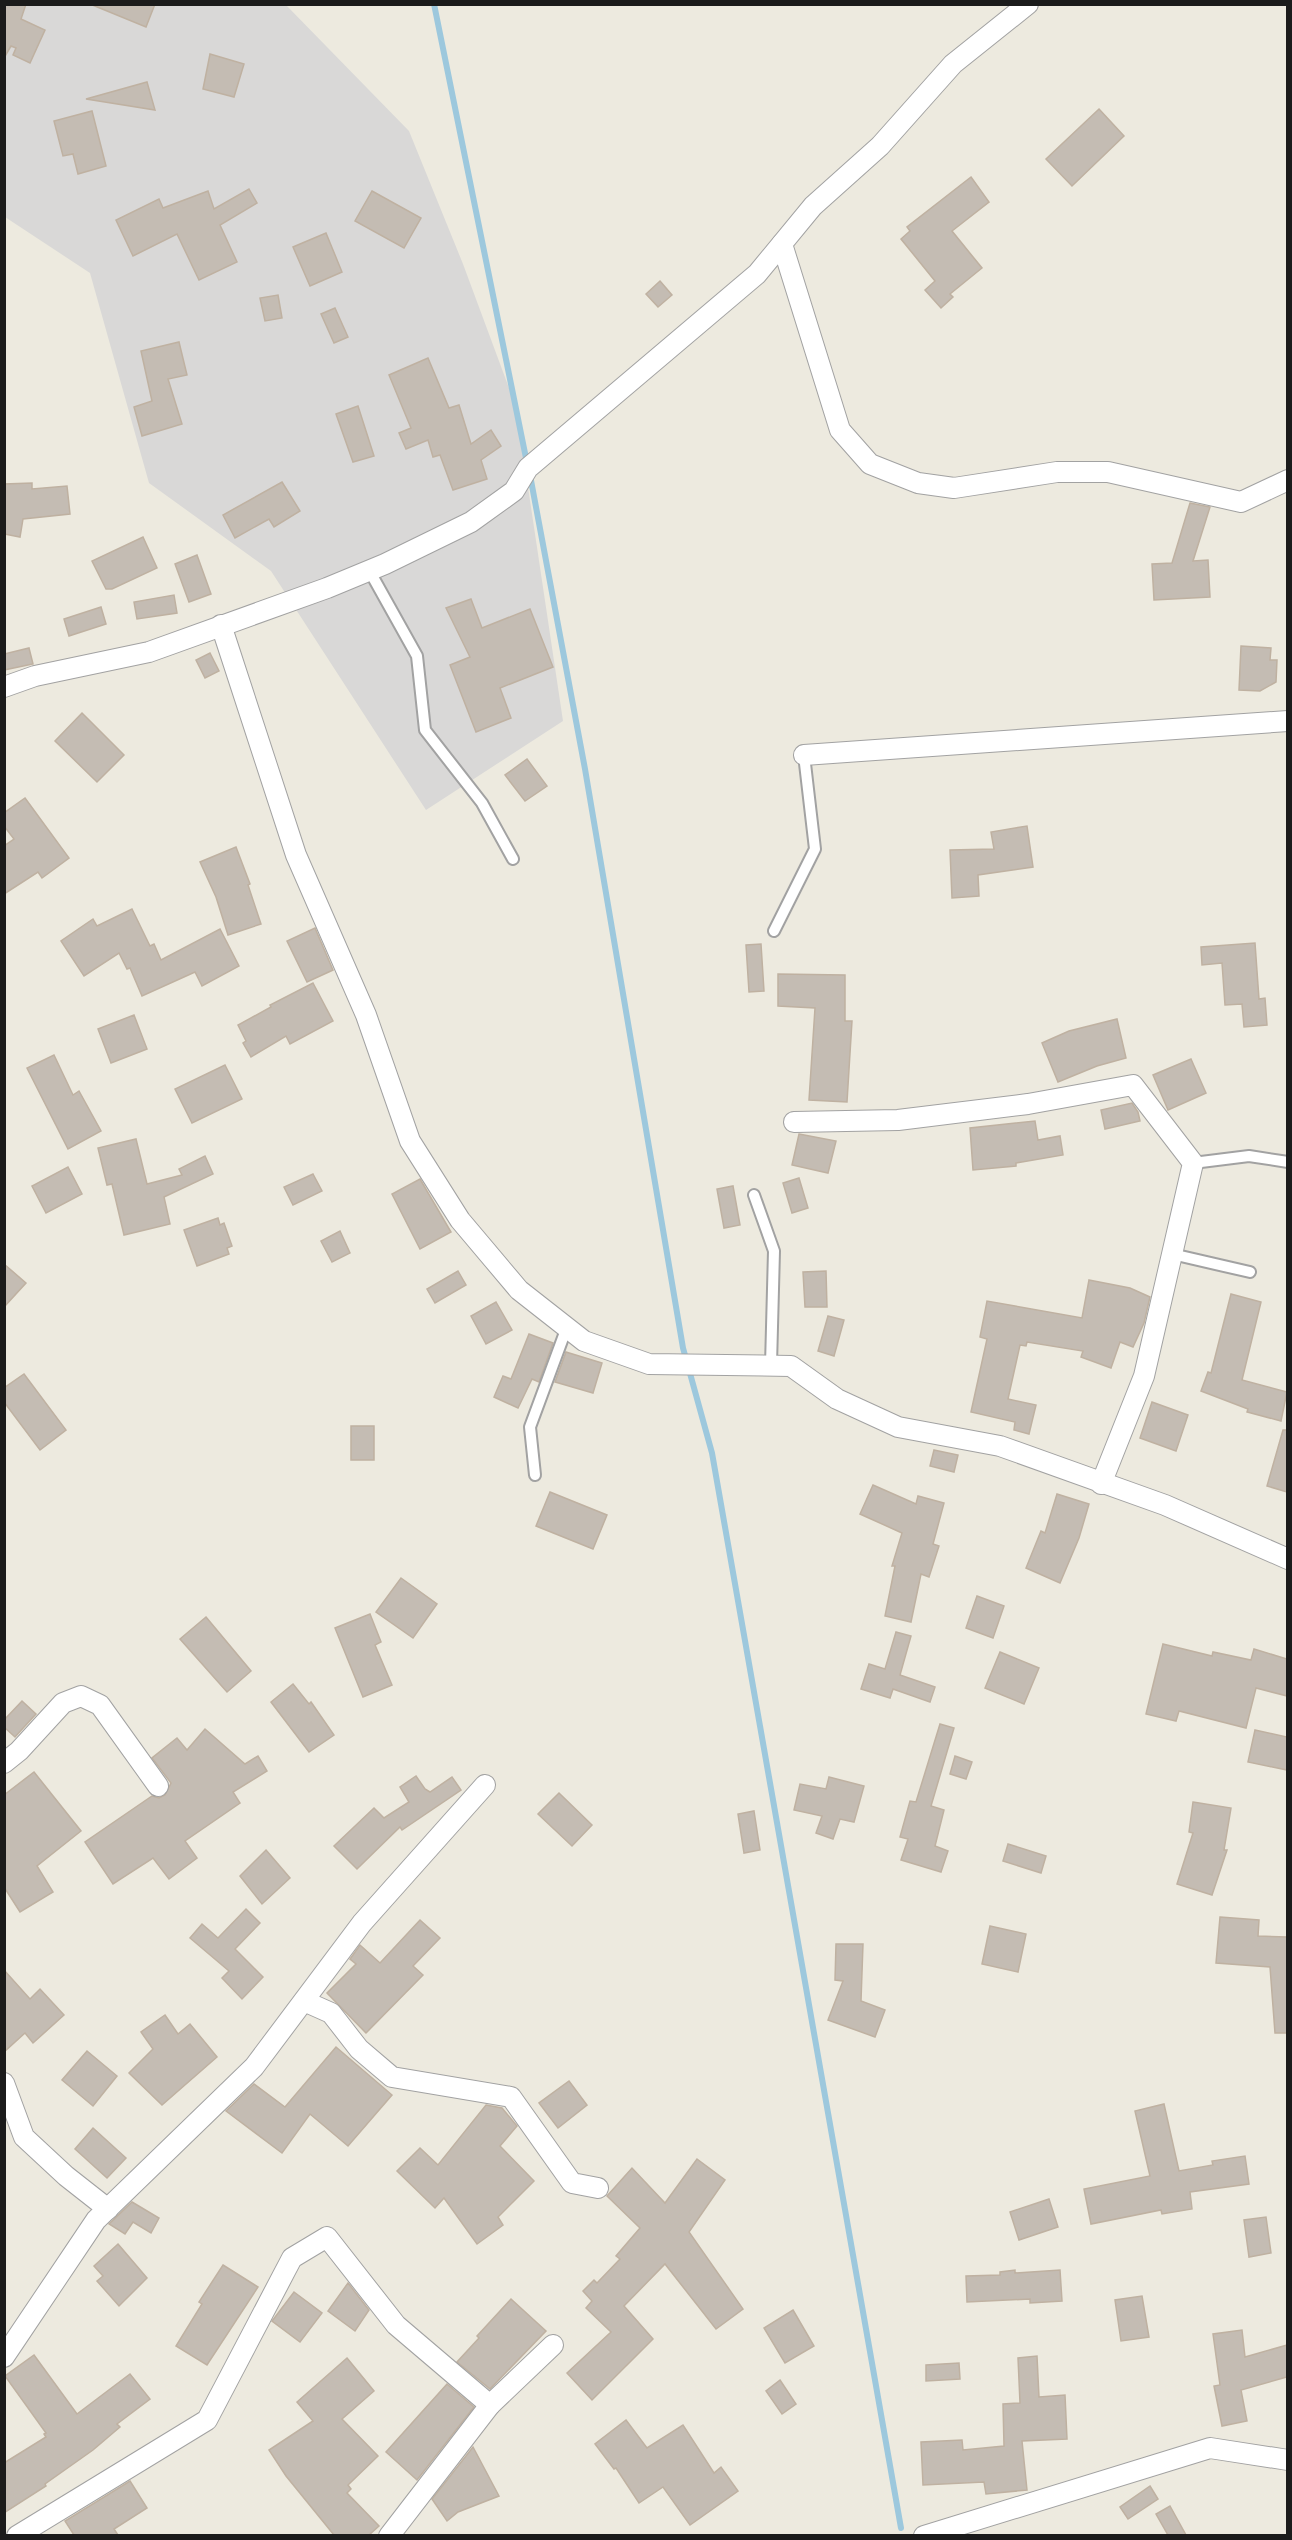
<svg xmlns="http://www.w3.org/2000/svg" width="1292" height="2540" font-family="'Noto Sans',sans-serif">
<style>
.residential{fill:#d9d8d7}
.lines{fill:none;stroke-linecap:round;stroke-linejoin:round}
.stream{stroke:#9dc8dd;stroke-width:6}
.building{fill:#c4bcb3;stroke:#bfb1a1;stroke-width:1.5}
.service-casing{stroke:#a2a2a2;stroke-width:14}
.minor-casing{stroke:#a2a2a2;stroke-width:22}
.service{stroke:#fff;stroke-width:10}
.minor{stroke:#fff;stroke-width:20}
</style>
<rect width="100%" height="100%" fill="#edeadf"/>
<polygon class="residential" points="4,5 286,5 409,131 463,264 516,407 563,721 426,810 271,571 149,483 90,273 5,217"/>
<g class="lines">
<g class="stream">
<polyline points="434,4 527,463"/>
<polyline points="530,475 585,769 683,1348 712,1453 901,2528"/>
</g>
</g>
<g class="building">
<polygon points="4,4 26,4 21,19 45,30 30,63 13,55 16,48 11,46 4,58"/>
<polygon points="90,4 155,4 146,27"/>
<polygon points="210,54 244,64 234,97 203,89"/>
<polygon points="147,82 155,110 86,99"/>
<polygon points="1099,109 1124,136 1072,186 1046,159"/>
<polygon points="92,111 106,166 78,174 73,154 63,156 54,121"/>
<polygon points="971,177 989,202 952,231 982,268 950,294 953,297 941,308 925,290 935,281 901,239 910,231 907,227"/>
<polygon points="249,189 257,203 220,225 237,262 199,280 177,234 133,256 116,220 159,199 163,208 208,191 214,209"/>
<polygon points="372,191 421,218 404,248 355,221"/>
<polygon points="326,233 342,272 310,286 293,247"/>
<polygon points="660,281 672,295 658,307 646,294"/>
<polygon points="278,295 282,318 265,321 260,298"/>
<polygon points="335,308 348,337 334,343 321,314"/>
<polygon points="179,342 187,375 168,379 182,424 142,436 134,407 152,401 141,351"/>
<polygon points="428,358 449,408 459,405 471,444 491,430 501,446 481,460 487,479 453,490 440,455 433,457 428,440 406,449 399,433 411,428 389,375"/>
<polygon points="358,406 374,456 353,462 336,414"/>
<polygon points="282,482 300,511 274,527 269,519 235,538 223,515"/>
<polygon points="32,483 32,489 67,486 70,514 23,519 20,537 4,534 4,484"/>
<polygon points="1190,503 1210,507 1193,561 1208,560 1210,597 1154,600 1152,564 1172,563"/>
<polygon points="143,537 157,568 112,589 106,589 92,561"/>
<polygon points="197,555 211,594 189,602 175,564"/>
<polygon points="174,595 177,613 137,619 134,602"/>
<polygon points="471,599 482,628 530,609 553,667 500,688 511,718 476,732 450,665 470,657 446,608"/>
<polygon points="101,607 106,624 69,636 64,619"/>
<polygon points="1241,646 1271,648 1270,660 1277,660 1276,682 1260,691 1239,690"/>
<polygon points="29,648 33,664 4,670 4,654"/>
<polygon points="210,653 219,671 205,678 196,660"/>
<polygon points="82,713 124,755 97,782 55,741"/>
<polygon points="527,759 547,786 525,801 505,775"/>
<polygon points="25,798 69,858 42,878 38,872 4,894 4,846 14,839 4,826 4,813"/>
<polygon points="1027,826 1033,867 978,875 979,896 952,898 950,850 994,849 991,832"/>
<polygon points="236,847 250,884 248,885 261,924 228,935 216,897 200,862"/>
<polygon points="132,909 150,946 154,944 161,960 220,929 239,966 202,986 195,972 142,996 130,968 127,969 119,953 84,976 61,941 93,919 97,926"/>
<polygon points="315,928 333,970 307,982 287,941"/>
<polygon points="1255,943 1259,999 1265,998 1267,1025 1244,1027 1242,1004 1225,1005 1222,963 1202,965 1201,947"/>
<polygon points="761,944 764,991 749,992 746,945"/>
<polygon points="778,974 845,975 845,1021 852,1021 847,1102 809,1100 815,1008 778,1006"/>
<polygon points="313,983 333,1021 290,1044 286,1036 251,1057 243,1043 246,1041 238,1025 271,1007 270,1005"/>
<polygon points="134,1015 147,1049 111,1063 98,1029"/>
<polygon points="1117,1019 1126,1058 1097,1066 1058,1082 1042,1043 1069,1031"/>
<polygon points="54,1055 73,1095 79,1091 101,1131 68,1149 27,1068"/>
<polygon points="1191,1059 1206,1093 1168,1110 1153,1075"/>
<polygon points="225,1065 242,1099 192,1123 175,1089"/>
<polygon points="1132,1103 1138,1112 1140,1121 1105,1129 1101,1110"/>
<polygon points="1035,1121 1038,1140 1060,1136 1063,1155 1016,1163 1016,1166 973,1170 970,1128"/>
<polygon points="799,1134 836,1141 828,1173 792,1165"/>
<polygon points="136,1139 147,1184 182,1175 179,1169 205,1156 213,1174 164,1197 170,1224 124,1235 112,1184 107,1185 98,1148"/>
<polygon points="68,1167 82,1194 46,1213 32,1186"/>
<polygon points="313,1174 322,1191 293,1205 284,1187"/>
<polygon points="799,1178 808,1208 792,1213 783,1183"/>
<polygon points="420,1179 451,1232 420,1249 392,1194"/>
<polygon points="733,1186 740,1225 724,1228 717,1189"/>
<polygon points="218,1218 220,1225 224,1223 232,1246 227,1248 229,1254 197,1266 184,1230"/>
<polygon points="340,1231 350,1253 332,1262 321,1241"/>
<polygon points="4,1264 26,1283 4,1307"/>
<polygon points="458,1271 466,1285 435,1303 427,1289"/>
<polygon points="826,1271 827,1307 805,1307 803,1272"/>
<polygon points="1089,1280 1130,1288 1150,1297 1144,1323 1133,1347 1120,1342 1111,1368 1081,1357 1083,1351 1027,1342 1026,1346 1020,1345 1008,1399 1036,1405 1029,1434 1014,1430 1015,1422 971,1412 987,1339 980,1337 987,1301 1082,1318"/>
<polygon points="1231,1294 1261,1302 1242,1380 1287,1392 1281,1421 1247,1412 1248,1409 1201,1391 1208,1372 1211,1373"/>
<polygon points="496,1302 512,1330 486,1344 471,1316"/>
<polygon points="828,1316 844,1320 834,1356 818,1351"/>
<polygon points="529,1334 553,1343 539,1382 532,1379 518,1408 494,1397 503,1376 511,1379"/>
<polygon points="566,1352 602,1363 593,1393 555,1382"/>
<polygon points="24,1374 66,1430 40,1450 4,1402 4,1388"/>
<polygon points="1152,1402 1188,1415 1176,1451 1140,1438"/>
<rect x="351" y="1426" width="23" height="34"/>
<polygon points="1283,1430 1287,1430 1287,1492 1267,1486"/>
<polygon points="934,1450 958,1455 954,1472 930,1466"/>
<polygon points="873,1485 916,1504 918,1496 944,1503 933,1544 939,1546 929,1577 921,1574 911,1622 885,1616 895,1566 892,1566 902,1533 860,1514"/>
<polygon points="550,1492 607,1515 593,1549 536,1526"/>
<polygon points="1057,1494 1089,1504 1079,1538 1060,1583 1026,1568 1041,1531 1045,1533"/>
<polygon points="401,1578 437,1604 413,1638 376,1612"/>
<polygon points="977,1596 1004,1606 993,1638 966,1628"/>
<polygon points="370,1614 381,1642 375,1645 392,1685 363,1697 335,1628"/>
<polygon points="206,1617 251,1671 227,1692 180,1639"/>
<polygon points="896,1632 911,1636 900,1675 935,1687 930,1702 893,1689 890,1698 861,1689 869,1664 885,1669"/>
<polygon points="1163,1644 1212,1656 1213,1652 1251,1660 1254,1649 1287,1659 1287,1696 1256,1688 1246,1728 1179,1711 1176,1721 1146,1714"/>
<polygon points="1000,1652 1039,1668 1024,1704 985,1688"/>
<polygon points="293,1684 309,1704 311,1702 334,1735 309,1752 271,1702"/>
<polygon points="22,1701 36,1714 15,1737 4,1727 4,1720"/>
<polygon points="940,1724 954,1728 931,1806 944,1810 935,1846 948,1851 941,1872 901,1860 908,1839 900,1837 910,1801 916,1802"/>
<polygon points="205,1729 245,1764 258,1756 267,1771 233,1792 240,1803 185,1841 197,1858 169,1879 153,1858 113,1884 85,1842 152,1796 159,1798 165,1795 171,1783 152,1758 177,1738 187,1750"/>
<polygon points="1255,1730 1287,1737 1287,1770 1248,1762"/>
<polygon points="955,1756 972,1762 966,1779 950,1774"/>
<polygon points="34,1772 81,1831 37,1866 53,1892 20,1912 4,1887 4,1795"/>
<polygon points="416,1776 425,1789 430,1792 452,1777 461,1790 402,1830 400,1827 357,1869 334,1846 374,1808 384,1818 409,1802 400,1787"/>
<polygon points="829,1777 864,1786 854,1822 840,1819 833,1839 816,1833 822,1816 794,1810 800,1784 826,1789"/>
<polygon points="559,1793 592,1825 572,1846 538,1814"/>
<polygon points="1193,1802 1231,1808 1224,1850 1227,1850 1212,1895 1177,1884 1193,1833 1189,1832"/>
<polygon points="754,1811 760,1850 744,1853 738,1814"/>
<polygon points="1008,1844 1046,1856 1041,1873 1003,1861"/>
<polygon points="266,1850 290,1878 262,1904 240,1876"/>
<polygon points="246,1909 260,1923 235,1949 263,1977 242,1999 222,1978 229,1971 190,1938 202,1924 218,1938"/>
<polygon points="1220,1917 1259,1920 1258,1936 1287,1937 1287,2033 1275,2033 1270,1967 1216,1963"/>
<polygon points="420,1920 440,1938 413,1966 423,1975 366,2033 327,1993 356,1964 350,1959 360,1945 380,1963"/>
<polygon points="990,1926 1026,1934 1018,1972 982,1964"/>
<polygon points="836,1944 863,1944 861,2001 885,2010 875,2037 828,2020 843,1981 835,1980"/>
<polygon points="4,1970 30,1999 40,1989 64,2015 33,2043 25,2033 4,2052"/>
<polygon points="165,2015 178,2034 190,2024 217,2057 162,2105 129,2073 153,2049 141,2032"/>
<polygon points="336,2047 392,2095 348,2146 310,2114 282,2153 226,2111 254,2084 285,2107"/>
<polygon points="87,2051 117,2076 93,2106 62,2080"/>
<polygon points="569,2081 587,2105 558,2128 539,2103"/>
<polygon points="1164,2104 1179,2171 1213,2165 1212,2161 1245,2156 1249,2184 1190,2192 1192,2209 1162,2214 1161,2210 1091,2224 1084,2189 1150,2176 1135,2111"/>
<polygon points="486,2105 502,2108 517,2126 500,2146 534,2181 498,2217 503,2225 477,2244 444,2198 435,2208 397,2171 420,2148 438,2165"/>
<polygon points="93,2128 126,2158 107,2178 75,2149"/>
<polygon points="697,2159 725,2180 689,2232 743,2309 716,2329 665,2264 624,2306 653,2339 592,2400 567,2373 611,2332 586,2308 592,2301 583,2291 594,2280 597,2283 620,2259 616,2256 640,2228 607,2196 632,2168 665,2203"/>
<polygon points="1049,2199 1058,2227 1019,2240 1010,2212"/>
<polygon points="132,2202 159,2218 151,2233 133,2222 125,2234 109,2224"/>
<polygon points="1266,2217 1271,2253 1249,2257 1244,2220"/>
<polygon points="118,2244 147,2278 119,2306 97,2281 103,2276 94,2266"/>
<polygon points="223,2265 258,2287 207,2365 176,2346 202,2304 199,2302"/>
<polygon points="1015,2270 1015,2273 1060,2270 1062,2301 1030,2303 1030,2299 967,2302 966,2276 1000,2275 1000,2272"/>
<polygon points="348,2283 369,2310 355,2331 328,2311"/>
<polygon points="294,2292 322,2313 300,2342 272,2321"/>
<polygon points="1142,2296 1149,2337 1121,2341 1115,2300"/>
<polygon points="511,2299 546,2331 490,2389 457,2362 479,2338 477,2336"/>
<polygon points="793,2310 814,2346 785,2363 764,2328"/>
<polygon points="1242,2330 1245,2357 1287,2345 1287,2377 1241,2390 1247,2421 1222,2426 1214,2386 1220,2385 1213,2334"/>
<polygon points="34,2355 77,2414 130,2374 150,2399 117,2424 120,2427 93,2450 45,2484 46,2486 4,2513 4,2463 46,2437 44,2434 46,2433 5,2376"/>
<polygon points="1037,2356 1039,2397 1065,2395 1067,2439 1022,2441 1027,2490 986,2494 984,2482 923,2485 921,2442 962,2440 963,2450 1004,2446 1003,2404 1020,2403 1018,2358"/>
<polygon points="347,2358 374,2391 342,2419 378,2456 348,2485 351,2489 347,2493 379,2526 369,2535 334,2535 286,2476 269,2450 313,2421 297,2402"/>
<polygon points="959,2363 960,2379 926,2381 926,2365"/>
<polygon points="780,2380 796,2404 782,2414 766,2391"/>
<polygon points="447,2384 474,2407 417,2480 386,2452"/>
<polygon points="626,2420 647,2448 683,2425 714,2473 721,2467 738,2491 690,2525 663,2487 639,2503 616,2468 614,2469 595,2444"/>
<polygon points="473,2447 499,2496 458,2512 447,2521 432,2499"/>
<polygon points="130,2481 147,2508 114,2529 118,2535 74,2535 65,2521"/>
<polygon points="1150,2486 1158,2499 1128,2519 1120,2507"/>
<polygon points="1170,2506 1186,2535 1168,2535 1156,2514"/>
</g>
<g class="lines">
<g class="service-casing">
<g id="service">
<polyline points="369,570 417,656 425,730 482,803 513,859"/>
<polyline points="774,931 815,849 804,755"/>
<polyline points="1193,1163 1249,1156 1288,1162"/>
<polyline points="754,1195 774,1251 771,1365"/>
<polyline points="1172,1254 1250,1272"/>
<polyline points="535,1475 530,1427 567,1327"/>
</g>
</g>
<g class="minor-casing">
<g id="minor">
<polyline points="782,244 840,430 870,464 918,483 954,488 1057,472 1108,472 1241,502 1288,480"/>
<polyline points="221,625 296,855 366,1015 410,1141 460,1220 519,1290 584,1341 649,1364 791,1366 837,1399 898,1427 1000,1446 1165,1505 1288,1559"/>
<polyline points="4,687 35,676 149,652 327,588 385,564 471,522 514,491 528,468 757,274 813,206 880,146 953,64 1028,4"/>
<polyline points="804,755 1288,721"/>
<polyline points="794,1122 898,1120 1028,1104 1133,1085 1193,1163 1144,1376 1101,1484"/>
<polyline points="4,1763 19,1751 63,1703 81,1696 100,1705 158,1786"/>
<polyline points="304,2001 331,2013 359,2049 392,2077 511,2097 572,2183 598,2188"/>
<polyline points="4,2083 24,2137 66,2176 108,2209"/>
<polyline points="4,2357 96,2220 254,2067 362,1923 485,1785"/>
<polyline points="17,2536 207,2420 292,2258 327,2237 396,2325 490,2405"/>
<polyline points="389,2536 490,2405 553,2345"/>
<polyline points="924,2536 1210,2448 1288,2460"/>
</g>
</g>
<use href="#service" class="service"/>
<use href="#minor" class="minor"/>
</g>
<rect width="1292" height="2540" fill="none" stroke="#1b1b1b" stroke-width="12"/>
</svg>
